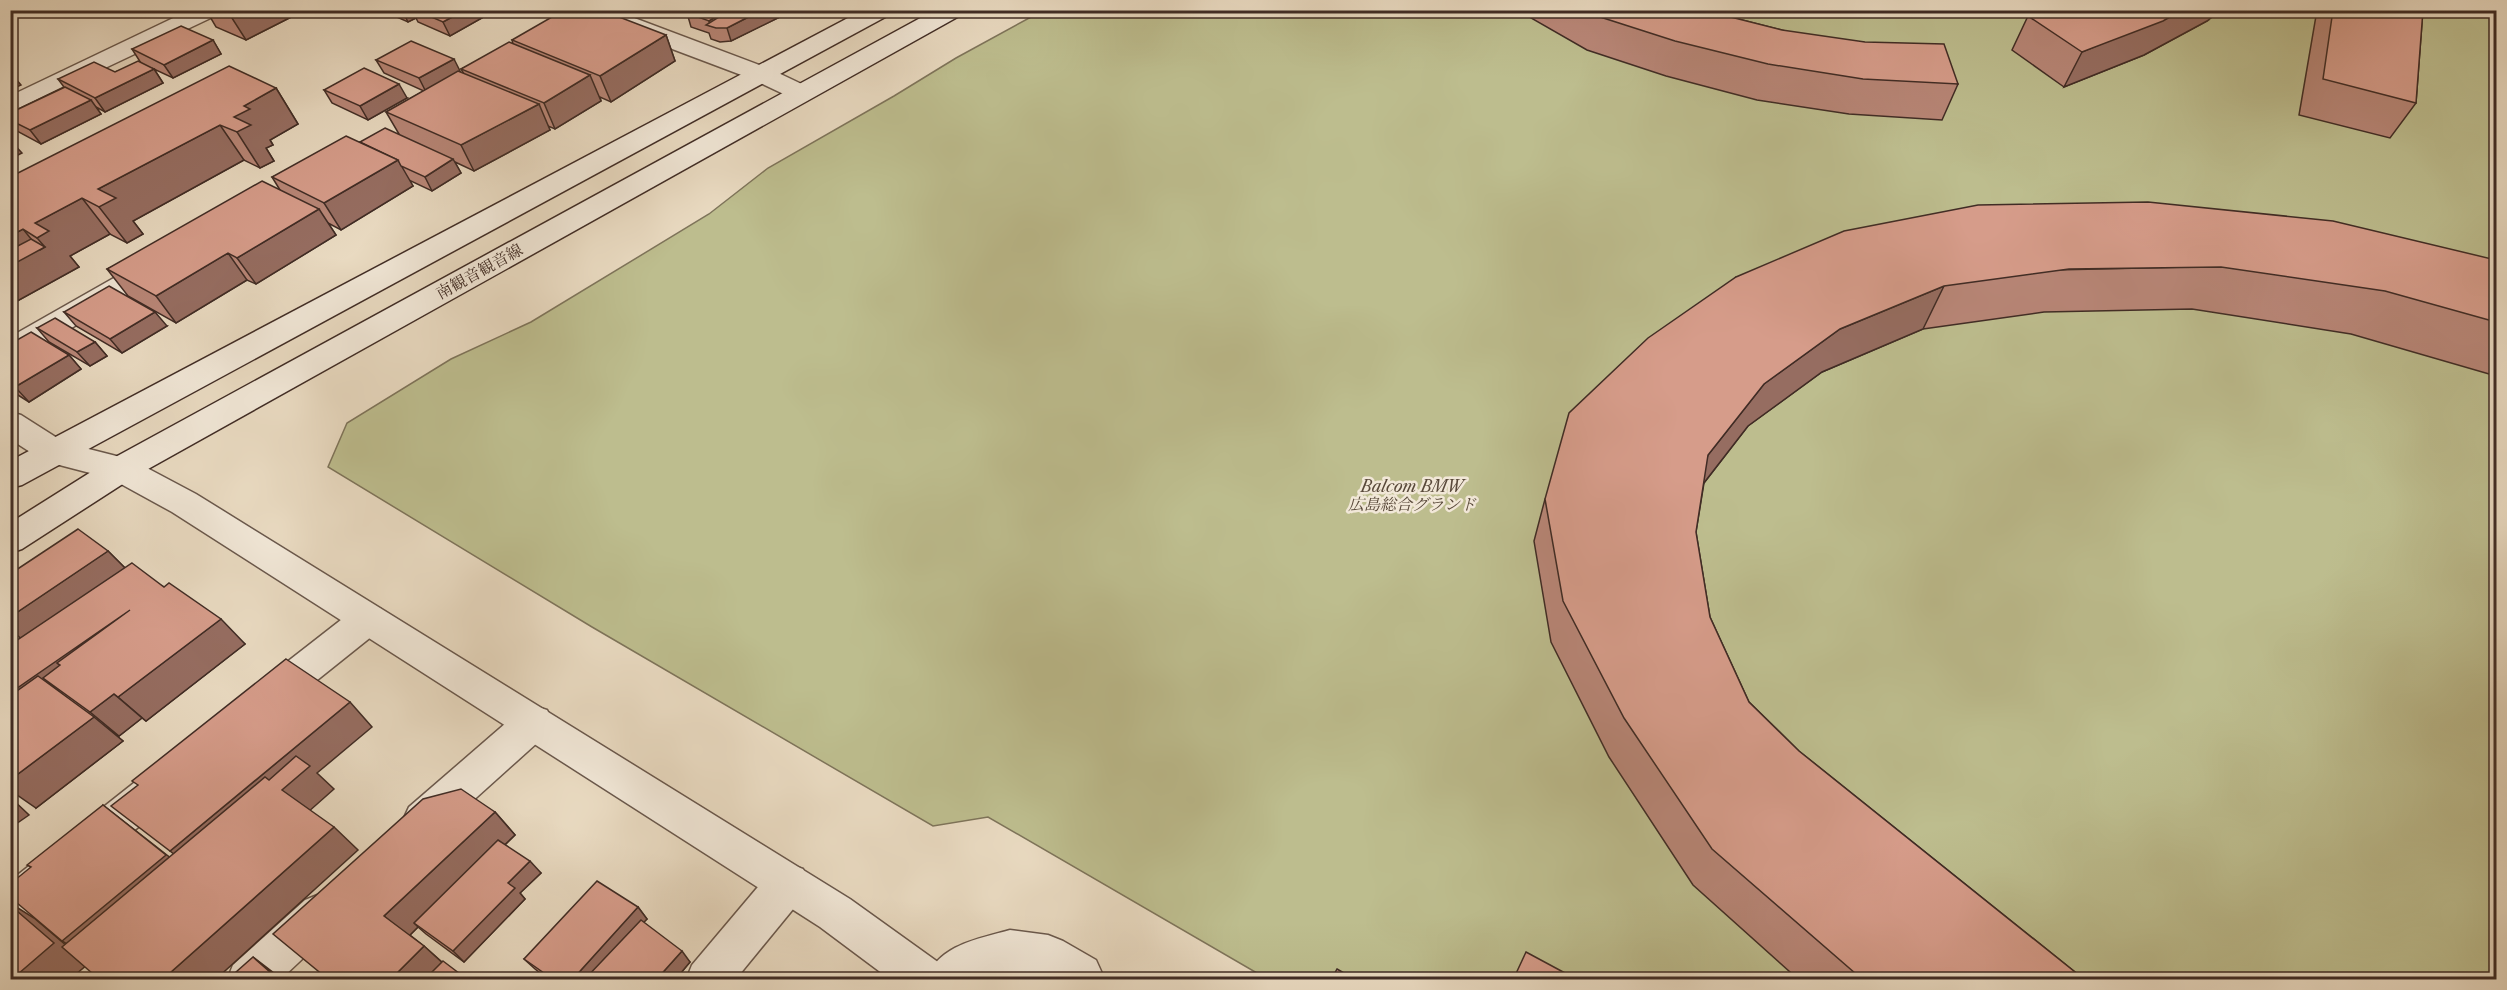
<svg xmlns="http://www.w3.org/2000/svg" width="2507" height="990" font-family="'Libre Caslon Text','Noto Serif JP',serif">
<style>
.green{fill:#bdbd8e;stroke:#7e745a;stroke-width:1.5}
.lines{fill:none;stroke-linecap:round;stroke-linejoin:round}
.minor-casing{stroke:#6a584c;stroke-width:3}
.tertiary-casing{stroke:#6a584c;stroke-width:3}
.secondary-casing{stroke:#402c25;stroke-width:3}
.minor{fill:#f1e7d7;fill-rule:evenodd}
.tertiary{fill:#f1e7d7;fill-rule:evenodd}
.secondary{fill:#f1e7d7;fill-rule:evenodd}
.wall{fill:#b88677;stroke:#402c25;stroke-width:1.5}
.shaded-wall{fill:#966d61;stroke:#402c25;stroke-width:1.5}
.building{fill:#d69c8a;stroke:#402c25;stroke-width:1.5}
.labels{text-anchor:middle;stroke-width:5;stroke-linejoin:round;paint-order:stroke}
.street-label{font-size:16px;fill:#402c25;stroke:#f1e7d7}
.park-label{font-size:16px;font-style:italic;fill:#59493a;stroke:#f1e7d7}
</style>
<rect width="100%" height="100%" fill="#e9dac1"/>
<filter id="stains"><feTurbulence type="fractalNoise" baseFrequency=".00333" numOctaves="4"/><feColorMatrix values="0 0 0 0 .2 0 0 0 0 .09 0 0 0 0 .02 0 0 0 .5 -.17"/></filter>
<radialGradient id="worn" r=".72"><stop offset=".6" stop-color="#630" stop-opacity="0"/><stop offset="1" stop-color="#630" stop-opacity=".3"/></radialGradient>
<polygon class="green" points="1042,11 2496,11 2496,979 1258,979 1257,973 988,817 933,826 592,627 328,467 347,423 451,359 531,322 709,214 768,168 894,96 956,58"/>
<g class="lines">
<g class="minor-casing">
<g id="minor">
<polygon points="190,10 220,10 217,15 10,113 10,96"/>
<polygon points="579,10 613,10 770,69 810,88 813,93 810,98 801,100 792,98 752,79 582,15"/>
<polygon points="159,255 169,258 173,264 169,270 21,358 10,361 10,337 149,258"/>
<polygon points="10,412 21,415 65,443 132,460 137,469 132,478 121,481 44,461 10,439"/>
<polygon points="368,605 381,609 386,619 381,629 281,709 268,714 255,709 249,698 255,687 355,609"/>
<polygon points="534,706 547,710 553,722 547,734 437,833 423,838 409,833 403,820 409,807 521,710"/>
<polygon points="158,770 172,775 178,787 172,799 25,921 10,927 10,881 144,775"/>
<polygon points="788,864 803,869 809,883 803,897 735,980 686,980 692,965 773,869"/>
<polygon points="320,894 335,900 341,914 335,928 280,980 227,980 233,965 305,900"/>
<path d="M1010,930L1048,935L1063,941L1096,960L1105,980H1048L1042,976L1010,972L982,980H925C939,945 977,939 1010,930Z"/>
</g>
</g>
<g class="tertiary-casing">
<polygon id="tertiary" points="121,457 132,460 196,494 850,899 942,965 948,980 891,980 820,927 172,512 110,478 105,469 110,460"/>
</g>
<g class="secondary-casing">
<g id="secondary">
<polygon points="863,10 892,10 889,15 22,485 10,488 10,461"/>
<polygon points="935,10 964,10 961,15 132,478 22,549 10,553 10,523 110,460"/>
</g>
</g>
<use href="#minor" class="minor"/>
<use href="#tertiary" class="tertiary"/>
<use href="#secondary" class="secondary"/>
</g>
<g class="wall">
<polygon points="206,10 305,10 246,40 216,27"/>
<polygon points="381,10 496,10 450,36 418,22 416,18 408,22"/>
<polygon points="643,10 672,10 661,17"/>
<polygon points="794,10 731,41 720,42 711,39 709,33 691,27 687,13"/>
<polygon points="1520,10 1703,10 1782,30 1958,84 1942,120 1849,114 1757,100 1666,76 1587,50 1524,14"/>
<polygon points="2317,10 2423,10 2416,103 2390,138 2299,115"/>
<polygon points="2028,16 2207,21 2144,55 2064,87 2012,50"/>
<polygon points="666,35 675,61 611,102 600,97 601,101 555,129 548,126 550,130 474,171 455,162 461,173 432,191 409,180 413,186 341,230 328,223 336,235 256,284 247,280 176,323 128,296 107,269 280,190 272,177 360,142 399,134 386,112 424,91 384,73 376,60 464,74 461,69 513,44 512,40"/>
<polygon points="213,40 221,54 173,78 154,69 163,83 105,112 96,107 101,114 41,144 15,130 10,124 10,113 64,87 58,79 115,72 141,63 132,49"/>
<polygon points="276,88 298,124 270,140 273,145 266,148 274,161 260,168 244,160 133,221 143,234 127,243 110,234 70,256 79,267 10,305 10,177"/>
<polygon points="324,90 407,98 368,120 332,103"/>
<polygon points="2496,260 2496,376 2351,334 2192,309 2044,312 1923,329 1822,372 1748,426 1704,483 1696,532 1710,617 1749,702 1799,751 2085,980 1799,980 1693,885 1609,757 1551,642 1534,541 1545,499 1736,277"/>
<polygon points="64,312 167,326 122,353 76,326"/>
<polygon points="37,328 95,342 107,356 90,366 49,342"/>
<polygon points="10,344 69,355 81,369 29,402 10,390"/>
<polygon points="108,551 125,568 164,587 245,644 146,721 142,718 119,736 106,727 123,741 36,808 21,638 10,630 10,574"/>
<polygon points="495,812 515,835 505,845 541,873 520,893 525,899 464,962 426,934 418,927 410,935 424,946 442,962 329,980"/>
<polygon points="638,907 647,919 643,922 690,962 675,980 549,980 535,969 524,959"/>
</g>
<g class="shaded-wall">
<polygon points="238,10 305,10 246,40 230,15"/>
<polygon points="402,10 412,10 416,18 408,22"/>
<polygon points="465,10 496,10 450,36 443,22"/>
<polygon points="659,10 672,10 661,17"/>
<polygon points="726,10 751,10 710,26 709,21"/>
<polygon points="762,10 794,10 731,41 727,28"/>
<polygon points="2182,10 2221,10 2207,21 2144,55 2064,87 2082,52"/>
<polygon points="666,35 675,61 611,102 600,76"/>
<polygon points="213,40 221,54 173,78 164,65"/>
<polygon points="454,59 461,73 426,92 419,78"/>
<polygon points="154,69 163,83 105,112 95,98"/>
<polygon points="10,72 21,85 10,90"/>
<polygon points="590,75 601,101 555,129 544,103"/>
<polygon points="399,84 407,98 368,120 360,106"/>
<polygon points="276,88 298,124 270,140 273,145 266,148 274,161 260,168 237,132 234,117 244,106"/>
<polygon points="91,100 101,114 41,144 30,130"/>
<polygon points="539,104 550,130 474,171 461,145"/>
<polygon points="220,125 244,160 133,221 143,234 127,243 99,207 98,189"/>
<polygon points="10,140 22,153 10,159"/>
<polygon points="453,159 461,173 432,191 425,177"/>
<polygon points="398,160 413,186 341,230 324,203"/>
<polygon points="82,198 110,234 70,256 79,267 10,305 10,236 23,229 40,250 45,247 37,238 35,223"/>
<polygon points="319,209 336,235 256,284 237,258"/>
<polygon points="228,253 247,280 176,323 156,296"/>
<polygon points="1944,286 1923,329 1822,372 1748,426 1693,497 1708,455 1764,384 1840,329"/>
<polygon points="155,312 167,326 122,353 110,339"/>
<polygon points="95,342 107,356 90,366 77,352"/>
<polygon points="69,355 81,369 29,402 15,387"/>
<polygon points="108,551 134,577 32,648 10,629 10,617"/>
<polygon points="130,610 60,665 57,663 84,686 43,678 67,698 10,739 10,671"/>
<polygon points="221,619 245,644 146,721 118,697"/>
<polygon points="114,694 142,718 119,736 90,712"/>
<polygon points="350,702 372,727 317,773 334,789 307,813 199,874 170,851"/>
<polygon points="94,717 123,741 36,808 10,790 10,780"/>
<polygon points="10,797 29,815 10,828"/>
<polygon points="103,805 195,877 95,962 62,941"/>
<polygon points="495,812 515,835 419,926 414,923 418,927 408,937 384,916"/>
<polygon points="334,827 358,850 215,980 162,980"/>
<polygon points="530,861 541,873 520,893 525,899 464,962 453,951 508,883"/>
<polygon points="10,903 34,918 88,964 69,980 11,980"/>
<polygon points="638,907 647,919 592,980 572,980"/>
<polygon points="424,946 447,967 434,980 390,980"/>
<polygon points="682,951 690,962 675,980 656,980"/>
<polygon points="253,957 283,980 279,980"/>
</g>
<g class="building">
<polygon points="221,10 238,10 230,15"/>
<polygon points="415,10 465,10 443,22"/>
<polygon points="564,10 601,10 666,35 600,76 512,40"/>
<polygon points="691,10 726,10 709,21 687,13"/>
<polygon points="730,10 762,10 727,28 716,28 706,25"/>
<polygon points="1586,10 1703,10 1782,30 1865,42 1944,44 1958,84 1863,79 1768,64 1675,41 1594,15"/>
<polygon points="2039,10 2182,10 2163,21 2082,52 2028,16"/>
<polygon points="2333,10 2423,10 2416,103 2323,79"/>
<polygon points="181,26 213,40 164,65 132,49"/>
<polygon points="411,41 454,59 419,78 376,60"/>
<polygon points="509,42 590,75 544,103 461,69"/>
<polygon points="138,61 154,69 95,98 58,79 94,62 115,72"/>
<polygon points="229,66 276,88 244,106 250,109 234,117 251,125 237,132 220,125 98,189 116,198 99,207 82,198 35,223 49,231 37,238 23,229 10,236 10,177"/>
<polygon points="364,68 399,84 360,106 324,90"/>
<polygon points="458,71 539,104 461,145 386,112"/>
<polygon points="65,87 91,100 30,130 10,120 10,113"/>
<polygon points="385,128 453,159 425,177 401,166 398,160 360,142"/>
<polygon points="346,136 398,160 324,203 272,177"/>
<polygon points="262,181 319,209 237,258 228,253 156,296 107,269"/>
<polygon points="2148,202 2333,221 2496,260 2496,322 2385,291 2221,267 2069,269 1944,286 1840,329 1764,384 1708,455 1696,532 1710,617 1749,702 1799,751 2085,980 1863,980 1712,849 1624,718 1563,601 1545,499 1569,413 1648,338 1736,277 1844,231 1978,205"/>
<polygon points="31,239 45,247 10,266 10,250"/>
<polygon points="109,286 155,312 110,339 64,312"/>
<polygon points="55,318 95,342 77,352 37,328"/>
<polygon points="31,332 69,355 15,387 10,385 10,344"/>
<polygon points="78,529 108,551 10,617 10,574"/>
<polygon points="132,563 164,587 169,583 221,619 118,697 114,694 90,712 43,678 60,665 57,663 130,610 10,693 10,645"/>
<polygon points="286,659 350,702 170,851 111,806 138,785 132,781"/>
<polygon points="38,676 94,717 10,780 10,696"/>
<polygon points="296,756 310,766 282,790 334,827 162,980 100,980 62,947 265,777 269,780"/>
<polygon points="461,789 495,812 384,916 424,946 390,980 329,980 273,934 423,799"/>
<polygon points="103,805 166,855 62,941 10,897 10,884 31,867 27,865"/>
<polygon points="498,840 530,861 508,883 515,888 453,951 414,923"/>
<polygon points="597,881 638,907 572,980 554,980 524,959"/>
<polygon points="10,905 54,943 11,980 10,980"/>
<polygon points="641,920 682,951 656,980 584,980"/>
<polygon points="1526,952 1578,980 1513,980"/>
<polygon points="253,957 279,980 227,980"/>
<polygon points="443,961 468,980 424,980"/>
<polygon points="1337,969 1356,980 1331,980"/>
</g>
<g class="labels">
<g class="street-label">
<text transform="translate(479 271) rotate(-29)" y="6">南観音観音線</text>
</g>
<g class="park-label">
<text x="1412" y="492">Balcom BMW<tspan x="1412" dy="18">広島総合グランド</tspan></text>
</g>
</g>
<rect width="2507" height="990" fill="none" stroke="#e9dac1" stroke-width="36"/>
<rect x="12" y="12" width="2483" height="966" fill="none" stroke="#402c25" stroke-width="3"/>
<rect x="18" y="18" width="2471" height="954" fill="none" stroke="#402c25" stroke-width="1.5"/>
<rect width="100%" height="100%" filter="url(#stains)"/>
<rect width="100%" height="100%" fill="url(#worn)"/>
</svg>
